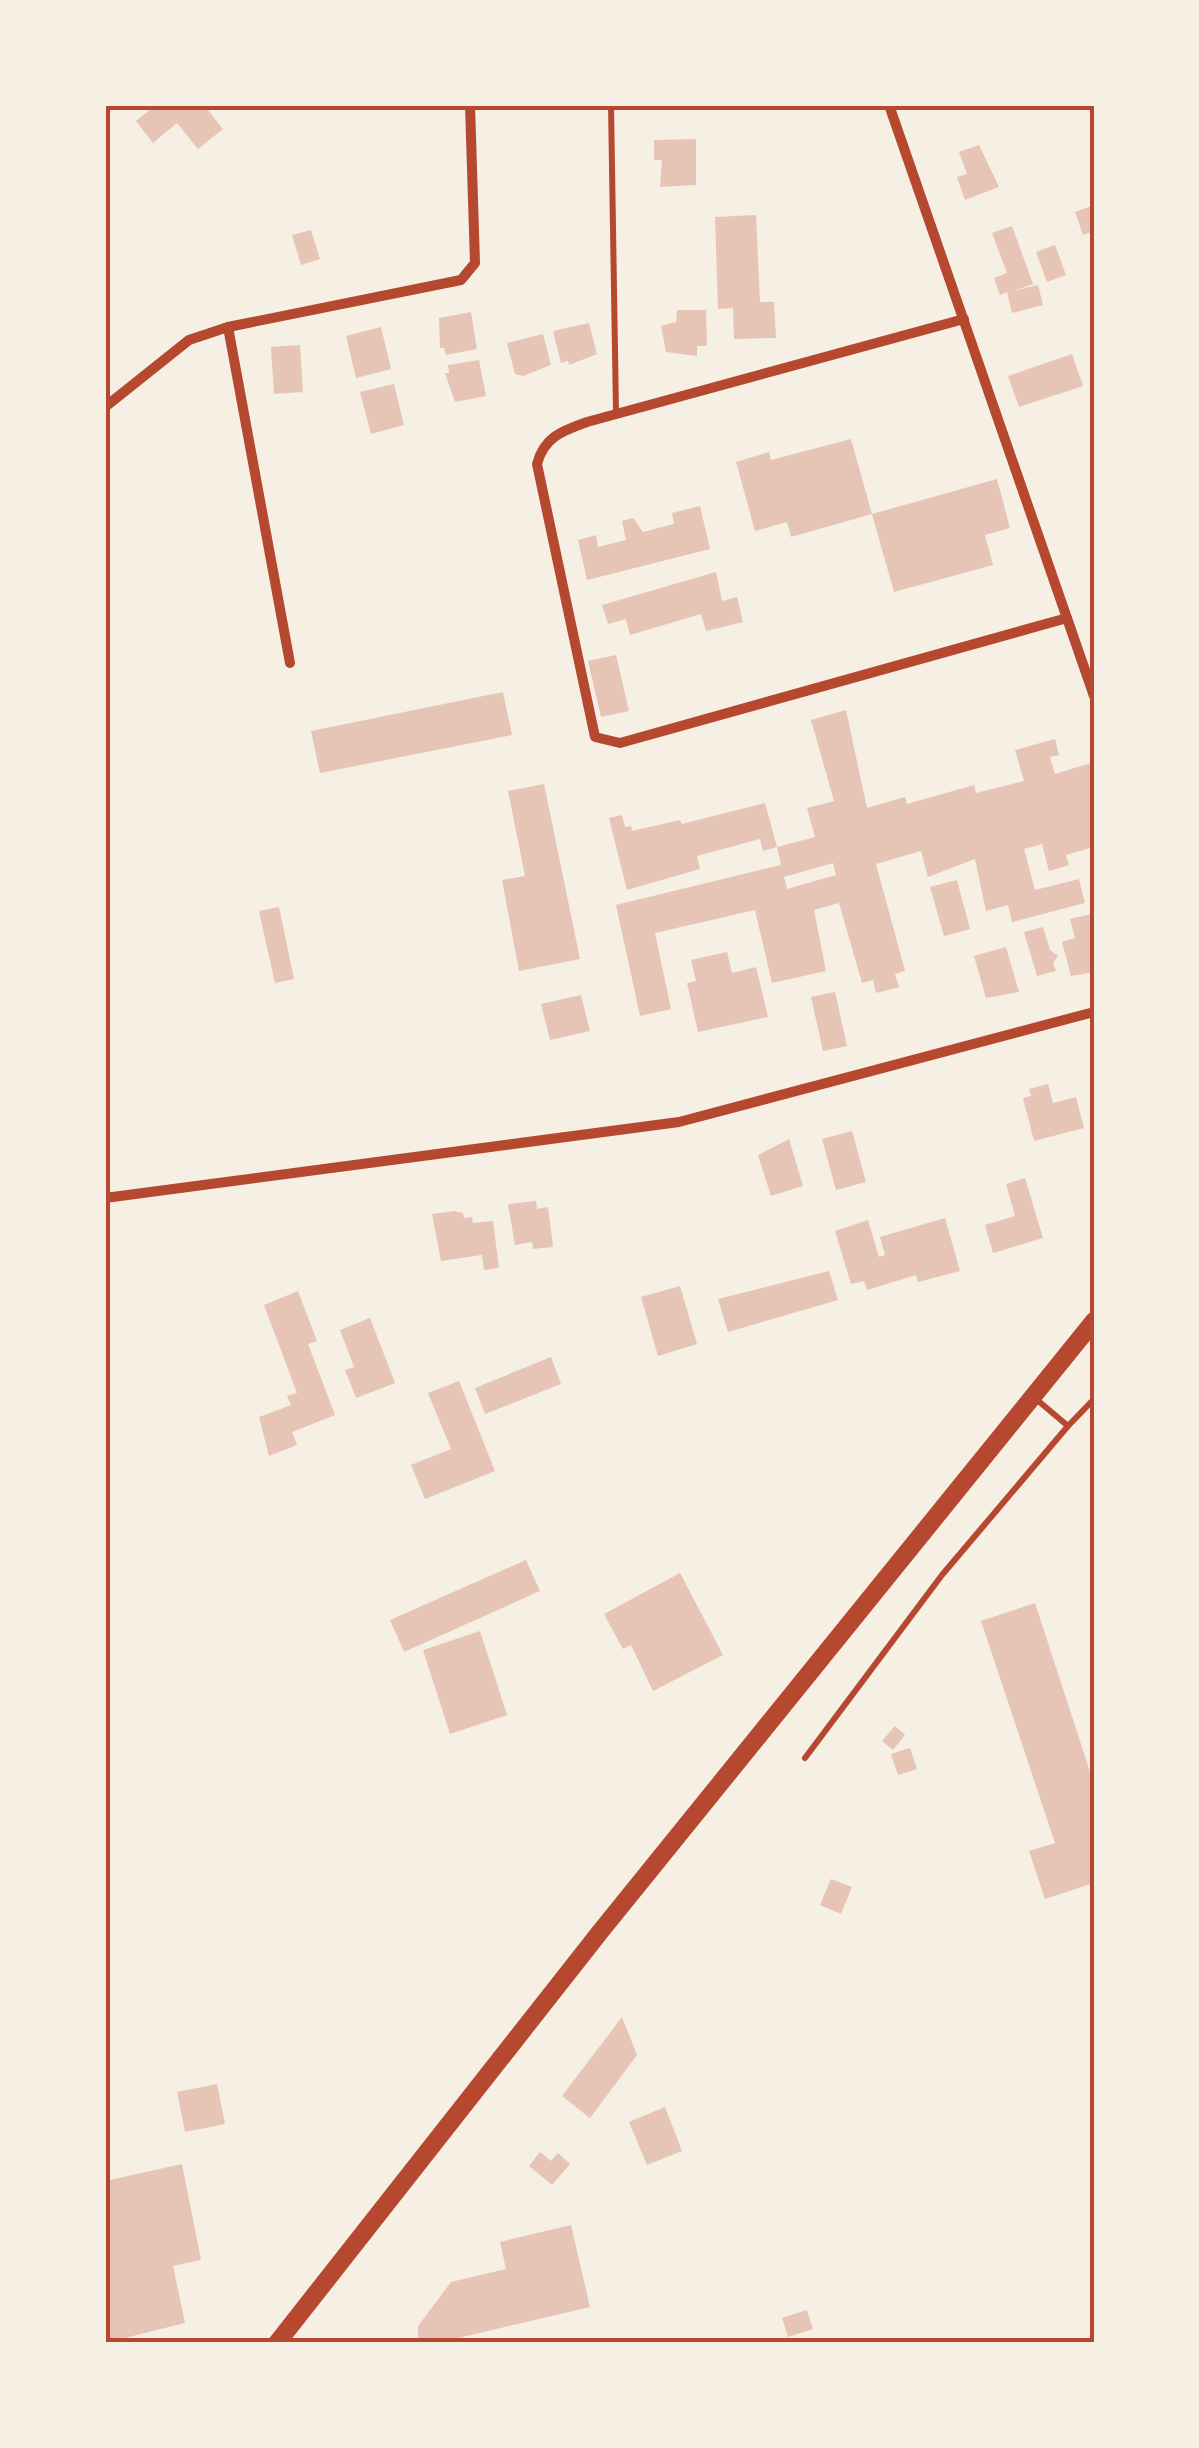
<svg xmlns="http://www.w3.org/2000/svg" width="1199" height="2448" font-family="'Open Sans',sans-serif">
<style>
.building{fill:#e6c5b7;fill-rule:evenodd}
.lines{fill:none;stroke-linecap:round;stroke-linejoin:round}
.service{stroke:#b5482f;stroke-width:6}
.minor{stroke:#b5482f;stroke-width:10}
.secondary{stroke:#b5482f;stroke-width:18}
.neatline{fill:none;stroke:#b5482f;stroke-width:4}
</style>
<rect width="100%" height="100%" fill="#f6efe4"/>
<g class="building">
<polygon points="156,105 204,105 223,129 198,149 177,123 153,143 136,121"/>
<polygon points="696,139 696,185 660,187 662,160 654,160 654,140"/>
<polygon points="979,145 999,187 965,200 957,177 967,174 959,152"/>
<polygon points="1094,205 1094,231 1083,235 1075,212"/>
<polygon points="756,215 760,302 774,302 776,338 734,339 733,308 718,309 715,217"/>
<polygon points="1012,226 1033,284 1013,291 1038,285 1043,305 1012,313 1007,292 1000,295 994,278 1007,273 992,233"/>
<polygon points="311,230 320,259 301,265 292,235"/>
<polygon points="1055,245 1066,275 1047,282 1036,252"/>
<polygon points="677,310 706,310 707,346 697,346 697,356 666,352 661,326 676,322"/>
<polygon points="471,312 477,349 446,355 444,348 440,348 439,318"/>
<polygon points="589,323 597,354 569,365 568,361 561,363 553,331"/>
<polygon points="381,327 391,369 356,378 346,336"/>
<polygon points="543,334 551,365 523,376 515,374 507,343"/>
<polygon points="300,345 303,392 274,394 271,347"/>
<polygon points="1072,354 1083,386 1019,407 1008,376"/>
<polygon points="479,360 486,396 455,402 445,373 449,373 448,365"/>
<polygon points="394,384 404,425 371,434 360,392"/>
<polygon points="851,439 872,514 791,537 787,522 755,531 736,462 769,452 771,460"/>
<polygon points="997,479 1010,528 985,535 993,565 894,592 872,514"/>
<polygon points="700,506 710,549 587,580 578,540 596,535 598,547 626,540 622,521 633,518 643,532 674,524 672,513"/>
<polygon points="716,572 722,601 737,597 743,622 706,631 701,614 630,635 626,619 608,624 602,605"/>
<polygon points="616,655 629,711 601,717 588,661"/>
<polygon points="503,692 512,735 320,773 311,731"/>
<path d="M846,710L867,808L905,797L907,804L974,785L976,793L1024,781L1015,750L1055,739L1059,755L1050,757L1055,774L1094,762V847L1066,855L1069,865L1049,871L1042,844L1024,849L1035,890L1079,879L1085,903L1012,922L1008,905L986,911L975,859L928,877L921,851L876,864L905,971L895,974L899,987L876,993L873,980L862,983L839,903L814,910L826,971L772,983L755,910L655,933L671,1009L640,1016L616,905L781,865L777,847L815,837L807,808L834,801L811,720ZM833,863L836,875L787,889L784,877Z"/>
<polygon points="544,784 580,959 519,971 502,880 525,876 508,791"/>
<polygon points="765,803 777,847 763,851 760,839 697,856 700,869 627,890 609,818 622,815 625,827 631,826 632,831 680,820 682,824"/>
<polygon points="957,880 970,929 944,936 930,887"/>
<polygon points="279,907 294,979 275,983 259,911"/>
<polygon points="1091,914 1094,972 1071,976 1062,942 1075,938 1070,919"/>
<polygon points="1043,927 1050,950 1058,956 1053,963 1056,971 1037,976 1024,932"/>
<polygon points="1006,947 1019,992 986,998 974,956"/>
<polygon points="727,952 732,973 756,967 768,1017 698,1032 687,983 696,981 691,960"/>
<polygon points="835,992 847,1046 823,1051 811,997"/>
<polygon points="581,995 590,1031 550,1040 541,1004"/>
<polygon points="1048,1084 1053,1103 1076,1097 1084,1128 1034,1141 1023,1098 1031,1096 1029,1089"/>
<polygon points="852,1131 866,1182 836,1190 822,1139"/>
<polygon points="789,1139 803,1186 771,1196 758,1155"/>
<polygon points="1025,1178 1043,1238 993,1253 985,1225 1015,1216 1006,1184"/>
<polygon points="536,1201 537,1209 548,1207 553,1247 533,1249 532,1242 515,1245 508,1204"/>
<polygon points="454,1211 463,1213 464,1218 472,1217 473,1223 493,1221 499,1268 484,1270 482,1255 441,1261 432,1214"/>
<polygon points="945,1218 960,1271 918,1282 916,1275 867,1290 864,1281 851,1284 835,1231 868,1220 879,1257 885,1255 880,1237"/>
<polygon points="829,1271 838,1300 728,1332 718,1299"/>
<polygon points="680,1286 697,1344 658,1356 641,1297"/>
<polygon points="298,1291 317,1341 308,1344 335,1415 292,1432 297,1445 269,1456 259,1417 291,1405 287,1396 297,1393 264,1305"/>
<polygon points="370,1318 395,1383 356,1398 345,1370 354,1367 340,1330"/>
<polygon points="551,1357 561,1384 485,1414 475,1388"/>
<polygon points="459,1381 495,1471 425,1499 411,1465 451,1449 428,1393"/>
<polygon points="526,1560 540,1591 404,1652 390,1620"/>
<polygon points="680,1573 723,1655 653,1691 631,1645 623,1649 604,1614"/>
<polygon points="1035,1603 1094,1784 1094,1883 1045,1899 1029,1851 1055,1843 981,1621"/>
<polygon points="480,1631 507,1715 450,1734 423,1650"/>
<polygon points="895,1726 905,1735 893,1750 882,1741"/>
<polygon points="910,1748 917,1769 898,1775 891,1754"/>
<polygon points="831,1879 852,1887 841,1914 820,1905"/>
<polygon points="622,2017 637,2055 590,2118 562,2096"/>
<polygon points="217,2084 225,2124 185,2132 177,2092"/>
<polygon points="665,2107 682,2151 647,2165 629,2122"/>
<polygon points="540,2152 551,2161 558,2153 570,2164 552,2185 529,2166"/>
<polygon points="182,2164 201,2260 173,2266 185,2323 105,2343 105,2181"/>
<polygon points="571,2225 590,2307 437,2343 418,2339 418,2326 451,2282 506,2269 500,2242"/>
<polygon points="807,2310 813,2329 788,2337 782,2318"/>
</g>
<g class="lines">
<g class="service">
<polyline points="611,105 616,413"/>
<polyline points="1036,1399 1068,1426 1094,1399"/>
<polyline points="805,1758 942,1575 1068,1426"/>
</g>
<g class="minor">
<polyline points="889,105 1094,696"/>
<path d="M964,319L587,422C562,431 544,437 537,464L595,737L620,743L1067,618"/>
<polyline points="228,327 290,663"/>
<polyline points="105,407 189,340 228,327 461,280 475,263 470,105"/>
<polyline points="105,1198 679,1122 1094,1012"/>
</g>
<polyline class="secondary" points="277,2343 600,1932 1094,1321"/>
</g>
<rect width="1199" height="2448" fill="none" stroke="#f6efe4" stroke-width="215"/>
<rect x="108" y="108" width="984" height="2232" class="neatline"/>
</svg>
